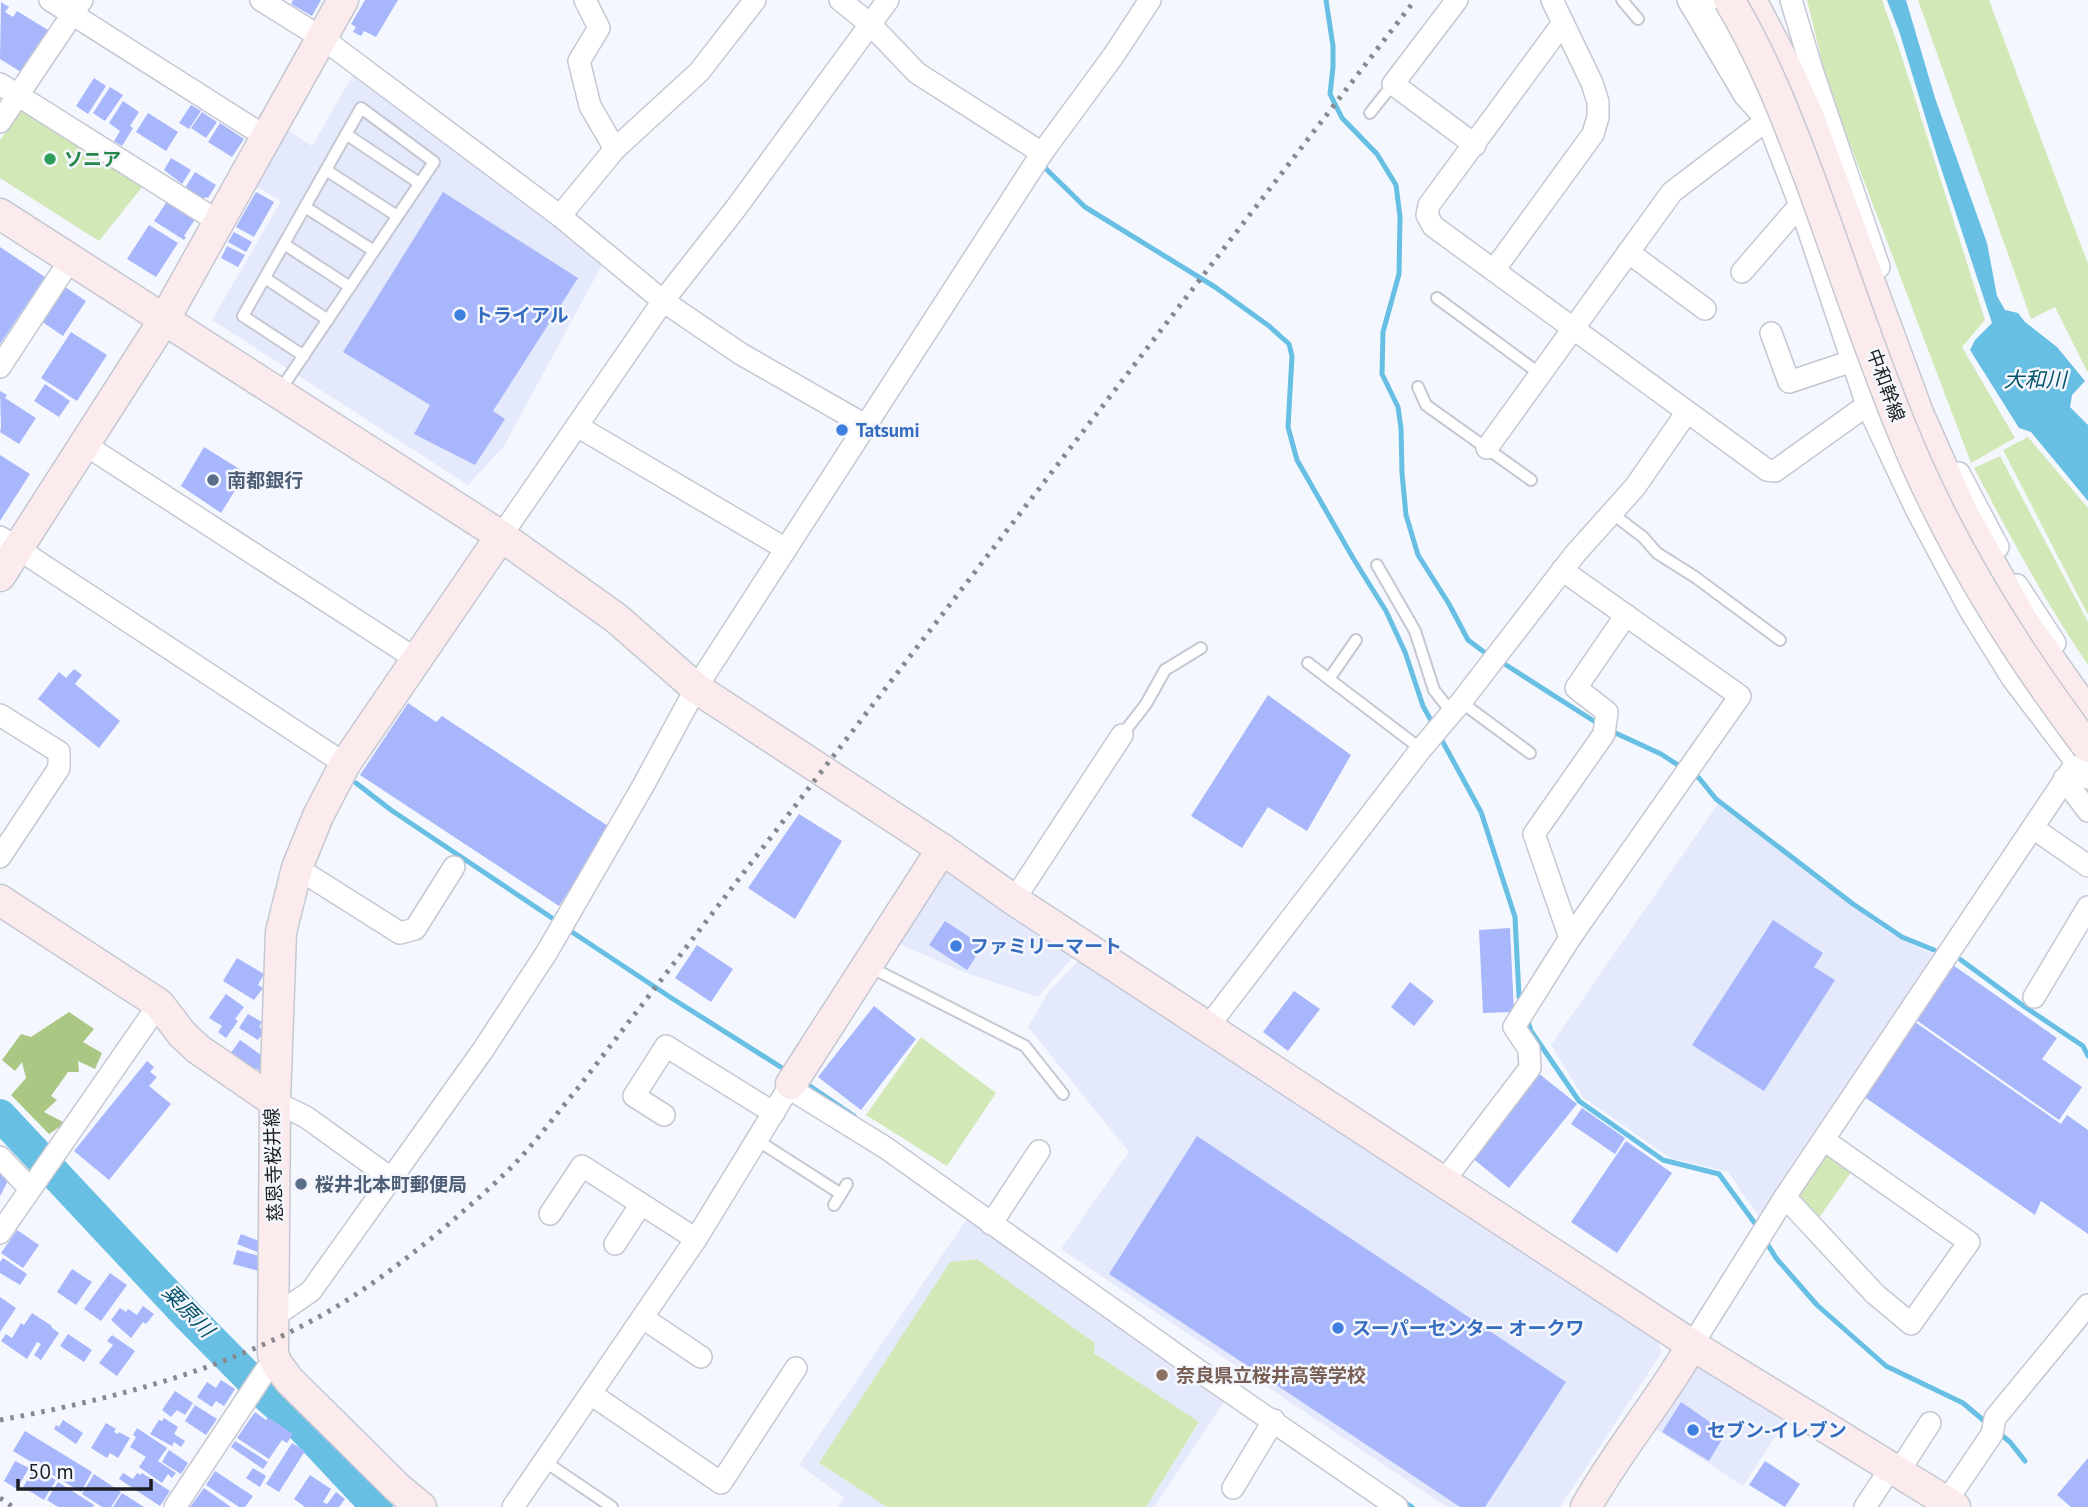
<svg xmlns="http://www.w3.org/2000/svg" width="2088" height="1507" font-family="'PT Sans','Noto Sans JP',sans-serif">
<style>
.built{fill:#e4e9fc}
.green{fill:#d2e9b7}
.forest{fill:#aac883}
.water{fill:#67bfe3}
.lines{fill:none;stroke-linecap:round;stroke-linejoin:round}
.stream{stroke:#67bfe3;stroke-width:5}
.river{stroke:#67bfe3;stroke-width:32}
.building{fill:#a8b7fb}
.lane-casing{stroke:#c5c8d3;stroke-width:14}
.street-casing{stroke:#c5c8d3;stroke-width:24}
.secondary-casing{stroke:#c5c8d3;stroke-width:33}
.lane{stroke:#fff;stroke-width:10}
.street{stroke:#fff;stroke-width:21}
.secondary{stroke:#fcebed;stroke-width:30}
.rail{stroke:#87898e;stroke-width:5;stroke-dasharray:3.5 7;stroke-linecap:butt}
.secondary-bridge-casing{stroke:#c5c8d3;stroke-width:33;stroke-linecap:butt}
.secondary-bridge{stroke:#fcebed;stroke-width:30}
.leisure-dot{fill:#2e9e5b;stroke:#f5f7fe;stroke-width:2.5}
.shop-dot{fill:#3f7fe0;stroke:#f5f7fe;stroke-width:2.5}
.service-dot{fill:#5c6f8a;stroke:#f5f7fe;stroke-width:2.5}
.education-dot{fill:#8d6e63;stroke:#f5f7fe;stroke-width:2.5}
.labels{text-anchor:middle;stroke-width:5;stroke-linejoin:round;paint-order:stroke}
.leisure-label{font-size:19px;font-weight:bold;fill:#27864d;stroke:#f5f7fe;text-anchor:start}
.shop-label{font-size:19px;font-weight:bold;fill:#366cbe;stroke:#f5f7fe;text-anchor:start}
.street-label{font-size:19px;fill:#1c1d21;stroke:#f5f7fe}
.service-label{font-size:19px;font-weight:bold;fill:#4e5e75;stroke:#f5f7fe;text-anchor:start}
.education-label{font-size:19px;font-weight:bold;fill:#785e54;stroke:#f5f7fe;text-anchor:start}
.water-label{font-size:21px;font-style:italic;fill:#07546c;stroke:#f5f7fe}
</style>
<rect width="100%" height="100%" fill="#f5f7fe"/>
<g class="built">
<polygon points="355,71 604,261 504,446 468,485 212,320 281,201 257,187 287,130 312,146"/>
<polygon points="1718,804 1886,931 1933,954 1760,1218 1728,1172 1670,1158 1583,1097 1551,1045"/>
<polygon points="945,866 1076,953 1038,997 966,973 891,940"/>
<polygon points="1081,958 1254,1068 1657,1340 1662,1352 1560,1507 1447,1507 1061,1249 1129,1152 1028,1027 1049,991"/>
<polygon points="969,1216 1227,1397 1154,1507 1146,1507 1199,1423 1094,1353 1095,1343 977,1259 950,1262 820,1464 887,1507 838,1507 844,1497 799,1465"/>
<polygon points="1700,1361 1788,1417 1743,1486 1656,1429"/>
</g>
<g class="green">
<polygon points="1807,0 1882,0 1900,51 1985,320 1962,347 2015,438 1971,463 1828,86"/>
<polygon points="1918,0 1989,0 2088,264 2088,373 2055,307 2031,319"/>
<polygon points="21,111 143,186 99,241 0,178 0,140"/>
<polygon points="2028,437 2088,508 2088,615 2003,450"/>
<path d="M2000,456L2088,622V665C2045,602 2010,536 1974,468Z"/>
<polygon points="921,1037 996,1093 947,1166 866,1115"/>
<path d="M1827,1154L1852,1171L1818,1219C1813,1213 1802,1204 1800,1196C1797,1184 1816,1158 1827,1154Z"/>
<polygon points="977,1259 1095,1343 1094,1353 1199,1422 1146,1507 887,1507 819,1463 950,1262"/>
</g>
<polygon class="forest" points="69,1012 94,1029 83,1042 102,1053 95,1069 78,1061 79,1072 68,1072 51,1096 57,1100 44,1112 65,1123 49,1134 11,1095 26,1078 22,1062 15,1071 2,1060 21,1034 31,1037"/>
<polygon class="water" points="1887,0 1906,0 1935,98 1987,243 1997,296 2005,310 2018,313 2025,322 2057,347 2085,381 2072,395 2070,407 2088,425 2088,501 2031,432 2019,428 1970,350 1975,340 1992,323 1938,159 1900,34"/>
<g class="lines">
<g class="stream">
<polyline points="1326,0 1333,46 1333,67 1330,94 1342,118 1377,154 1396,185 1400,217 1399,274 1383,332 1382,374 1398,407 1401,428 1402,473 1406,515 1418,555 1449,604 1468,640 1484,652"/>
<polyline points="1041,164 1085,207 1215,287 1269,326 1289,344 1292,356 1288,427 1297,460 1353,558 1386,611 1405,652 1423,706 1434,726"/>
<polyline points="1503,663 1600,725"/>
<polyline points="1609,730 1661,754 1684,769"/>
<polyline points="1439,735 1481,812 1515,917 1519,996 1521,1003"/>
<polyline points="1692,774 1699,778 1716,799 1853,904 1902,937 1934,950"/>
<polyline points="356,783 391,810 558,922"/>
<polyline points="566,928 673,999 787,1071"/>
<polyline points="1961,960 2025,1007 2083,1046 2088,1056"/>
<polyline points="1527,1018 1531,1031 1579,1101 1663,1160 1719,1174 1759,1229"/>
<polyline points="804,1082 854,1116"/>
<polyline points="1765,1240 1776,1258 1817,1305 1886,1366 1963,1403 1989,1425"/>
<polyline points="1999,1433 2010,1442 2025,1461"/>
<polyline points="1401,1500 1412,1507"/>
</g>
<polyline class="river" points="0,1115 188,1316 269,1398 303,1428 377,1507"/>
</g>
<g class="building">
<polygon points="293,0 321,0 312,16 291,4"/>
<polygon points="365,0 398,0 376,37 364,31 361,36 353,32 356,27 351,24"/>
<polygon points="1,2 9,7 5,12 13,17 17,11 48,30 21,72 0,59"/>
<polygon points="94,78 106,86 88,114 76,106"/>
<polygon points="110,87 123,95 105,121 93,113"/>
<polygon points="123,101 139,112 130,126 133,128 122,146 114,141 120,131 109,123"/>
<polygon points="191,105 201,111 189,129 179,123"/>
<polygon points="202,112 217,122 206,138 191,128"/>
<polygon points="148,113 178,132 166,151 136,132"/>
<polygon points="220,123 244,139 232,157 208,142"/>
<polygon points="171,158 191,170 182,184 164,170"/>
<polygon points="195,172 216,185 208,198 205,197 204,199 185,188"/>
<polygon points="256,192 274,202 254,237 236,227"/>
<polygon points="443,192 578,278 493,411 505,419 475,465 414,434 430,405 343,352"/>
<polygon points="168,200 196,218 184,236 186,237 184,240 154,221"/>
<polygon points="149,225 178,243 156,277 127,259"/>
<polygon points="234,232 252,242 246,252 228,242"/>
<polygon points="227,246 245,255 238,267 221,258"/>
<polygon points="0,247 45,277 0,344"/>
<polygon points="65,287 86,301 63,336 41,321"/>
<polygon points="71,332 107,355 77,401 41,378"/>
<polygon points="45,384 70,401 59,417 34,401"/>
<polygon points="0,391 7,395 5,398 36,418 19,444 0,432 1,427"/>
<polygon points="204,447 246,473 221,513 181,486"/>
<polygon points="0,455 30,474 0,521"/>
<polygon points="74,669 82,675 75,684 120,721 99,748 38,699 59,672 66,678"/>
<polygon points="1268,695 1351,755 1307,831 1268,807 1242,848 1191,816"/>
<polygon points="408,703 436,722 442,716 611,828 559,906 360,775"/>
<polygon points="799,814 842,841 795,919 748,888"/>
<polygon points="1773,920 1823,953 1814,967 1835,980 1764,1091 1692,1045"/>
<polygon points="945,921 983,946 967,970 929,945"/>
<polygon points="1510,928 1514,1012 1483,1013 1479,930"/>
<polygon points="697,945 733,969 711,1002 675,978"/>
<polygon points="237,958 264,974 258,985 263,988 254,1000 223,981"/>
<polygon points="1950,963 2057,1038 2042,1059 2082,1087 2059,1120 1912,1017"/>
<polygon points="1410,982 1434,1001 1414,1026 1391,1007"/>
<polygon points="1294,991 1320,1009 1288,1051 1263,1032"/>
<polygon points="226,994 244,1007 235,1019 238,1021 226,1038 218,1032 222,1026 209,1018"/>
<polygon points="874,1006 916,1039 861,1110 818,1077"/>
<polygon points="248,1014 262,1022 259,1027 263,1029 261,1032 263,1033 258,1040 239,1028"/>
<polygon points="1915,1022 2061,1124 2067,1115 2088,1130 2088,1234 2041,1201 2035,1215 1863,1096"/>
<polygon points="240,1040 264,1057 260,1062 264,1066 260,1071 256,1068 254,1070 230,1054"/>
<polygon points="147,1061 154,1067 150,1072 157,1077 149,1086 171,1104 109,1180 74,1151"/>
<polygon points="1538,1073 1577,1104 1509,1188 1471,1157"/>
<polygon points="1582,1108 1625,1138 1615,1154 1571,1124"/>
<polygon points="1197,1136 1566,1382 1485,1507 1460,1507 1109,1274"/>
<polygon points="1626,1141 1672,1173 1617,1253 1571,1222"/>
<polygon points="0,1173 8,1181 0,1196"/>
<polygon points="17,1230 39,1245 23,1268 1,1253"/>
<polygon points="241,1234 264,1243 260,1253 237,1244"/>
<polygon points="237,1250 263,1257 259,1271 233,1264"/>
<polygon points="3,1258 27,1274 20,1285 0,1273 0,1262"/>
<polygon points="72,1269 92,1282 76,1305 57,1292"/>
<polygon points="110,1273 127,1285 101,1321 84,1309"/>
<polygon points="0,1297 16,1308 0,1332"/>
<polygon points="143,1306 154,1314 146,1324 143,1322 131,1338 111,1320 120,1308 126,1312 128,1309 137,1315"/>
<polygon points="32,1313 52,1326 51,1327 59,1333 41,1360 34,1355 41,1344 37,1342 27,1359 1,1341 6,1334 12,1338 21,1323 24,1325"/>
<polygon points="68,1334 92,1350 84,1362 60,1346"/>
<polygon points="112,1335 135,1351 117,1376 99,1363 113,1345 107,1341"/>
<polygon points="221,1380 235,1389 224,1406 216,1401 212,1407 197,1397 207,1382 216,1388"/>
<polygon points="175,1391 193,1403 185,1415 177,1410 171,1417 162,1410"/>
<polygon points="1681,1402 1726,1433 1709,1461 1662,1432"/>
<polygon points="195,1405 217,1419 206,1435 185,1421"/>
<polygon points="255,1412 266,1420 268,1417 293,1434 287,1443 282,1440 269,1459 237,1438"/>
<polygon points="164,1418 178,1427 174,1434 185,1441 181,1447 174,1442 172,1446 150,1434 159,1420 162,1421"/>
<polygon points="63,1420 83,1433 76,1444 54,1429 56,1425 59,1427"/>
<polygon points="106,1423 116,1429 114,1432 118,1434 119,1432 130,1438 118,1458 110,1453 107,1458 91,1448"/>
<polygon points="137,1428 167,1448 158,1461 176,1473 172,1478 168,1474 162,1483 139,1467 146,1457 130,1447 136,1437 133,1435"/>
<polygon points="25,1431 92,1472 81,1492 13,1451"/>
<polygon points="235,1441 268,1462 263,1469 231,1447"/>
<polygon points="292,1443 305,1451 279,1492 266,1484"/>
<polygon points="169,1450 188,1463 181,1474 162,1462"/>
<polygon points="2088,1458 2088,1507 2071,1507 2057,1495"/>
<polygon points="15,1461 29,1468 17,1489 4,1481"/>
<polygon points="1765,1461 1800,1484 1785,1507 1749,1485"/>
<polygon points="35,1467 56,1480 44,1500 23,1487"/>
<polygon points="253,1468 266,1476 260,1487 246,1478"/>
<polygon points="215,1471 253,1496 245,1507 239,1507 206,1485"/>
<polygon points="123,1473 133,1479 137,1473 141,1475 142,1473 170,1491 160,1506 119,1479"/>
<polygon points="94,1474 121,1492 111,1507 102,1507 82,1494"/>
<polygon points="310,1475 331,1489 323,1502 327,1504 336,1492 345,1499 339,1507 305,1507 294,1499"/>
<polygon points="58,1482 94,1505 93,1507 58,1507 47,1500"/>
<polygon points="204,1488 231,1507 190,1507"/>
<polygon points="122,1493 144,1507 113,1507"/>
</g>
<g class="lines">
<g class="lane-casing">
<g id="lane">
<polyline points="1622,0 1638,19"/>
<polyline points="1370,113 1393,84"/>
<polyline points="346,134 419,183"/>
<polyline points="326,170 397,216"/>
<polyline points="305,207 374,251"/>
<polyline points="284,244 350,287"/>
<polyline points="265,278 328,320"/>
<polyline points="1437,298 1540,374"/>
<polyline points="1418,387 1426,405 1531,480"/>
<polyline points="279,392 434,162 361,108 243,316 304,356"/>
<polyline points="1610,512 1643,537 1657,553 1695,577 1780,640"/>
<polyline points="1377,565 1415,631 1434,690 1452,713"/>
<polyline points="1308,663 1421,749"/>
<polyline points="1329,679 1356,640"/>
<polyline points="1461,702 1530,753"/>
<polyline points="1122,735 1146,704 1165,670 1201,648"/>
<polyline points="868,966 1025,1046 1063,1094"/>
<polyline points="757,1140 841,1194"/>
<polyline points="834,1205 847,1184"/>
<polyline points="544,1461 612,1507"/>
</g>
</g>
<g class="street-casing">
<g id="street">
<polyline points="50,0 266,137"/>
<polyline points="261,0 322,38 560,216 663,301 741,354 865,425"/>
<polyline points="585,0 599,28 579,61 590,106 615,149"/>
<polyline points="840,0 870,24 917,73 1042,153"/>
<polyline points="1457,0 1393,84 1475,145"/>
<polyline points="1688,0 1745,96 1767,120 1800,205 1867,405 1916,509 1971,612 2012,678 2088,778"/>
<polyline points="1791,0 1813,73 1879,267"/>
<polyline points="1563,23 1429,205 1427,215 1433,226 1767,470 1775,471 1867,405"/>
<polyline points="0,84 219,222"/>
<polyline points="0,122 82,0"/>
<polyline points="560,216 615,149 699,72 755,0"/>
<polyline points="1628,252 1705,309"/>
<polyline points="1494,270 1593,134 1598,117 1598,102 1592,83 1552,0"/>
<polyline points="1742,272 1800,205"/>
<polyline points="1771,333 1789,382 1852,361"/>
<polyline points="0,367 70,260"/>
<polyline points="577,426 786,549"/>
<polyline points="84,444 416,659"/>
<polyline points="1487,448 1672,192 1767,120 1738,56 1705,0"/>
<polyline points="1959,473 1998,547"/>
<polyline points="501,536 663,301 736,208 888,0"/>
<polyline points="0,537 345,764"/>
<polyline points="2017,585 2055,643"/>
<polyline points="0,715 59,752 59,768 0,857"/>
<polyline points="2064,779 2088,811"/>
<polyline points="2033,828 2088,866"/>
<polyline points="297,868 400,933 415,929 454,867"/>
<polyline points="1014,900 1122,735"/>
<polyline points="1570,938 1534,834 1604,734 1607,712 1576,688 1626,615"/>
<polyline points="2034,997 2088,907"/>
<polyline points="1207,1028 1421,749 1461,702 1575,554 1635,487 1687,412"/>
<polyline points="789,1088 886,1148 1195,1368 1397,1507"/>
<polyline points="275,1102 306,1117 392,1179"/>
<polyline points="664,1115 634,1096 666,1046 774,1113"/>
<polyline points="0,1157 30,1189"/>
<polyline points="1443,1182 1530,1068 1529,1049 1514,1027 1570,938 1740,696 1562,570"/>
<polyline points="1785,1197 1875,1294 1911,1324 1969,1242 1824,1140"/>
<polyline points="550,1214 582,1166 696,1239"/>
<polyline points="991,1224 1039,1151"/>
<polyline points="0,1233 159,1004"/>
<polyline points="615,1244 641,1204"/>
<polyline points="275,1316 311,1291 483,1050 547,952 643,786 696,688 1042,153 1114,55 1150,0"/>
<polyline points="643,1318 701,1357"/>
<polyline points="1692,1345 1785,1197 2076,763"/>
<polyline points="591,1394 721,1483 796,1368"/>
<polyline points="1899,1471 1930,1423"/>
<polyline points="1233,1488 1274,1420"/>
<polyline points="1946,1502 1992,1434 1995,1418 2088,1305"/>
<polyline points="175,1507 266,1370 277,1364"/>
<polyline points="513,1507 696,1239 791,1084"/>
<polyline points="1865,1507 1892,1466"/>
</g>
</g>
<g class="secondary-casing">
<g id="secondary">
<polyline points="1751,0 1784,63 1808,115 1918,413 1962,512 2022,620 2088,714"/>
<polyline points="0,214 501,536 345,764 318,816 297,868 281,932 275,1102 273,1354 277,1364 289,1380 398,1488 421,1507"/>
<polyline points="501,536 616,618 696,688 942,849"/>
<polyline points="0,576 164,320 343,0"/>
<polyline points="0,900 159,1004 182,1034 198,1049 275,1102"/>
<polyline points="791,1084 942,849 1014,900 1692,1345 1955,1507"/>
<path d="M1586,1507C1618,1450 1660,1401 1692,1345"/>
</g>
</g>
<use href="#lane" class="lane"/>
<use href="#street" class="street"/>
<use href="#secondary" class="secondary"/>
<g class="rail">
<path d="M0,1420C114,1399 230,1369 331,1310C373,1285 413,1254 451,1222C477,1199 505,1176 528,1149C545,1130 561,1108 578,1088L1415,0"/>
<polyline points="0,1498 13,1507"/>
</g>
<g class="secondary-bridge-casing">
<path id="secondary-bridge" d="M1729,0C1763,56 1787,118 1810,179C1840,261 1868,346 1901,427C1947,542 2013,648 2088,747"/>
</g>
<use href="#secondary-bridge" class="secondary-bridge"/>
</g>
<circle class="leisure-dot" cx="50" cy="159" r="7"/>
<g class="shop-dot">
<circle cx="460" cy="315" r="7"/>
<circle cx="842" cy="430" r="7"/>
<circle cx="956" cy="946" r="7"/>
<circle cx="1338" cy="1328" r="7"/>
<circle cx="1693" cy="1430" r="7"/>
</g>
<g class="service-dot">
<circle cx="213" cy="480" r="7"/>
<circle cx="301" cy="1184" r="7"/>
</g>
<circle class="education-dot" cx="1162" cy="1375" r="7"/>
<g class="labels">
<g class="leisure-label">
<text x="64" y="166">ソニア</text>
</g>
<g class="shop-label">
<text x="474" y="322">トライアル</text>
<text x="856" y="437">Tatsumi</text>
<text x="970" y="953">ファミリーマート</text>
<text x="1352" y="1335">スーパーセンター オークワ</text>
<text x="1707" y="1437">セブン-イレブン</text>
</g>
<g class="street-label">
<text transform="translate(1886 385) rotate(70)" y="7">中和幹線</text>
<text transform="translate(273 1165) rotate(-92)" y="7">慈恩寺桜井線</text>
</g>
<g class="service-label">
<text x="227" y="487">南都銀行</text>
<text x="315" y="1191">桜井北本町郵便局</text>
</g>
<g class="education-label">
<text x="1176" y="1382">奈良県立桜井高等学校</text>
</g>
<g class="water-label">
<text x="2035" y="387">大和川</text>
<text transform="translate(188 1311) rotate(46)" y="7">粟原川</text>
</g>
</g>
<path d="M18 1479v10h133v-10" fill="none" stroke="#1c1d21" stroke-width="3.5"/>
<text x="28" y="1479" font-size="21" fill="#1c1d21" stroke="#f5f7fe" stroke-width="5" paint-order="stroke">50 m</text>
</svg>
